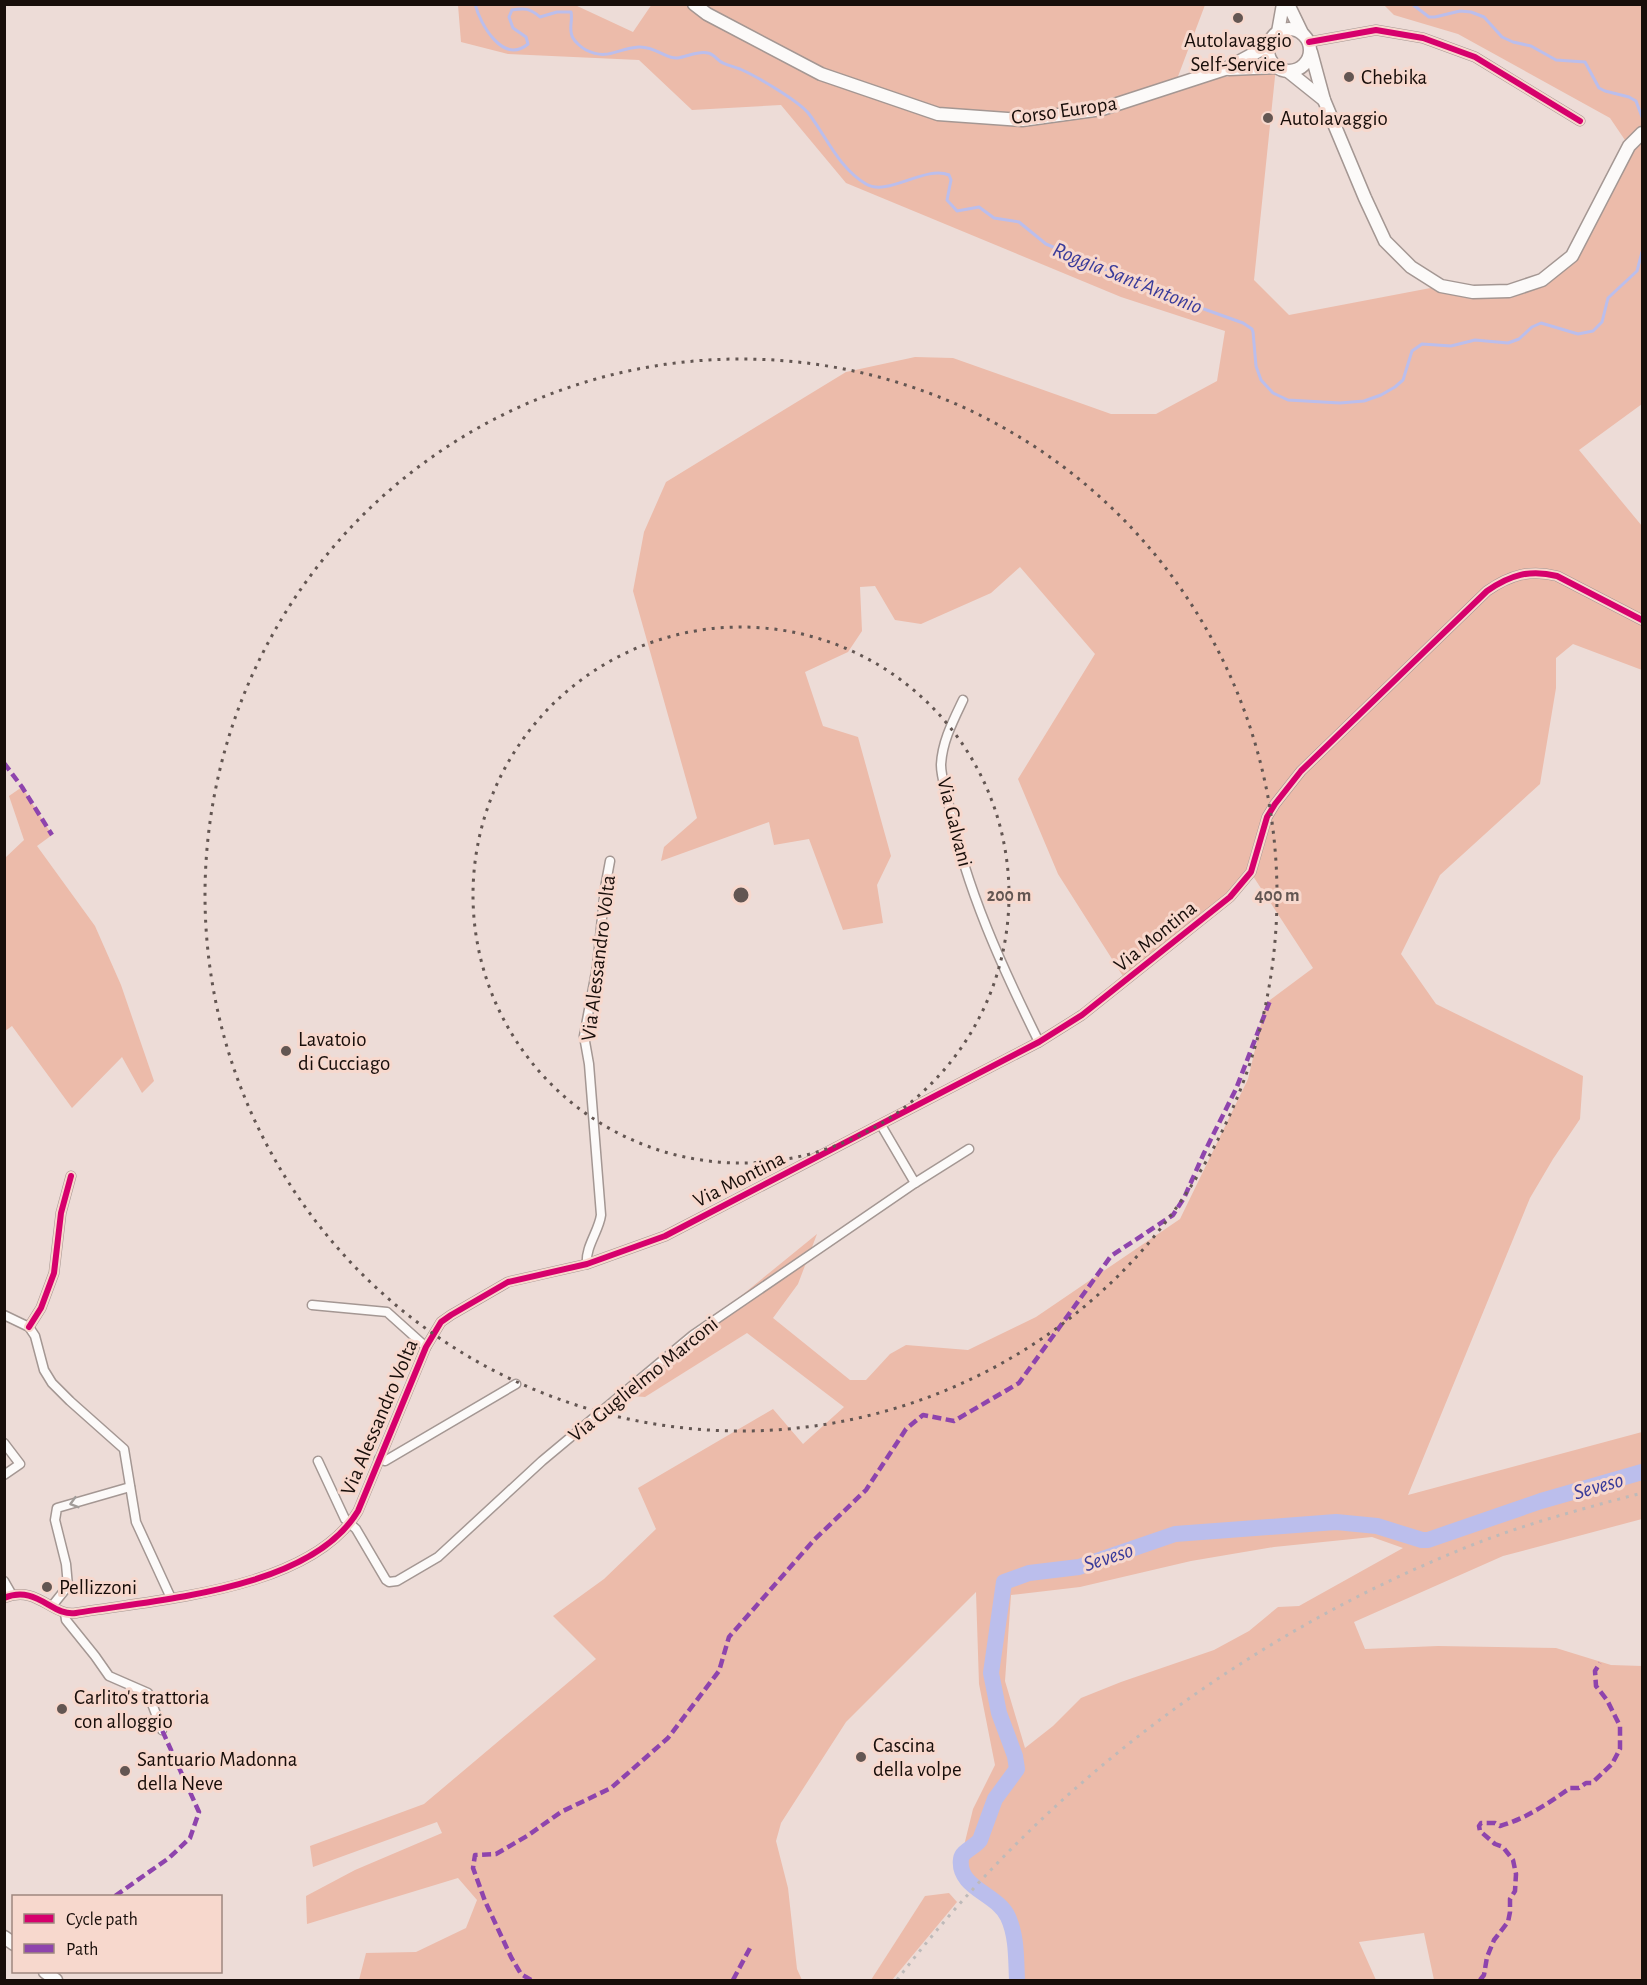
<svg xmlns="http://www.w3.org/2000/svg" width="1647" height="1985" font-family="'Alegreya Sans',sans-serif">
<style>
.green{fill:#ecbbaa;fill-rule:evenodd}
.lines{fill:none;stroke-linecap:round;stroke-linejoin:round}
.stream{stroke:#bbbeec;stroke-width:3}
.river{stroke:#bbbeec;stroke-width:16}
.street-casing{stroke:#a49793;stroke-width:11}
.secondary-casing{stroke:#a49793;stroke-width:15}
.street{stroke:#fcfaf9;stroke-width:8}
.secondary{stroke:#fcfaf9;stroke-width:12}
.rail{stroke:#bebab9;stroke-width:3;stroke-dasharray:3 6;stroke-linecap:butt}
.quiet{stroke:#8e44ad;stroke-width:4.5;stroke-dasharray:9 4.5;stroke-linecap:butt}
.cycleway-casing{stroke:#f7d8cd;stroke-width:10}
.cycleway{stroke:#d6006c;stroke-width:6}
.oneway{stroke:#a19c99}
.ring{fill:none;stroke:#635652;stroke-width:3;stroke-dasharray:3 6}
.poi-dot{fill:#635652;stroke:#f7d8cd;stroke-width:2}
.labels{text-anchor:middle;stroke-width:6;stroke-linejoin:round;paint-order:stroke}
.poi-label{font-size:21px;fill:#180e0a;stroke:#f7d8cd;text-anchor:start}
.street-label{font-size:21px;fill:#180e0a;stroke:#f7d8cd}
.water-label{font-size:22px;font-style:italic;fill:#393b9a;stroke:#f7d8cd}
.centre{fill:#635652;stroke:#f7d8cd;stroke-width:3}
.ring-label{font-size:18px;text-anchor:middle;font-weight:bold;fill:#635652;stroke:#f7d8cd;stroke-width:6;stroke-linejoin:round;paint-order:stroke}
</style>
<rect width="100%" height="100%" fill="#eddcd7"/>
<g class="green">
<path d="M652,4L1205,5L1174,87L1276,67L1254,280L1289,315L1441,286L1473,292L1542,280L1572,256L1629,146L1610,118L1458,34L1394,15L1384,5H1642V404L1579,450L1642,526V670L1573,644L1556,658V688L1540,784L1440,875L1401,954L1436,1004L1583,1076L1580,1119L1553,1159L1530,1198L1408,1495L1642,1432V1519L1503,1556L1354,1622L1365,1649L1438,1646L1556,1648L1611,1665L1642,1666V1980H1434L1424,1933L1359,1942L1376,1980H1021C1019,1960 1018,1931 1006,1913C991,1890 962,1890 961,1858L973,1809L995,1765L979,1684L976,1592L846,1722L781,1823L776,1841L788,1888L797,1969L802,1980H359L366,1953L416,1952L466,1928L477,1900L458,1878L307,1924L306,1896L355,1870L442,1833L437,1822L313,1867L310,1846L424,1804L596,1659L553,1616L604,1579L656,1529L638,1488L773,1409L803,1444L844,1407L747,1333L645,1397L621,1395L693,1335L817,1234L798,1284L773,1318L850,1380H866L890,1354L906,1345L968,1350L1036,1317L1180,1219L1248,1079L1266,1003L1313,968L1251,873L1230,897L1126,981L1058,874L1018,779L1095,654L1020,567L991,593L921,624L895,620L875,586L860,587L862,631L848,652L805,672L823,726L858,737L891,856L877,885L883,923L843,930L809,839L774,845L769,822L661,861L664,847L697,818L633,591L644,532L666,482L846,372L915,357L953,358L1111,414H1156L1217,381L1225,331L1121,297L846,183L781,105L692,110L639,60L508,54L461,42L458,5H575L633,32ZM1372,1537L1403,1548L1299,1606L1278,1607L1249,1631L1214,1650L1121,1682L1081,1698L1053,1726L1025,1748L1005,1681L1011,1595L1080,1587L1191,1561L1274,1547Z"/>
<polygon points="22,787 52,835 37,846 95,926 121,985 154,1081 142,1093 122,1057 72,1108 12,1026 5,1031 5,858 24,840 9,796"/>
<polygon points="949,1893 957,1902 892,1980 871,1980 925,1896"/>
</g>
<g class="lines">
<g class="stream">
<path d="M475,4C480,24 503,65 528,44L526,37L513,28L509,17L512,10C524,8 530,8 540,17L557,12H571C573,21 568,30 573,38C575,42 582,48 586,50C609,61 617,48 639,47C654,46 667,59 677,58C687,57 699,50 708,53C714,54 718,61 723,63C729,66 735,67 740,69C756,76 799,101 809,114C827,138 839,168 866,184C888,197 925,165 949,175L951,180L947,200L957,211L979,207L994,218L1019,222L1046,244L1162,294L1243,323L1252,329L1253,332L1256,366L1261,380L1273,393L1288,400L1340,403L1364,401L1381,395L1395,387L1403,380L1412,351L1422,344L1451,346L1475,340L1508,343L1519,339L1532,327L1541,323L1578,334L1593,331L1602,322L1608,298L1637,271L1642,252"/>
<polyline points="1412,4 1429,17 1435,17 1460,11 1471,12 1484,17 1502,37 1513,42 1531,46 1556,60 1585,62 1599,88 1605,91 1629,97 1636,101 1642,117"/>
</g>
<path class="river" d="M1017,1980C1016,1960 1017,1936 1008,1917C998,1894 957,1888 961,1859C962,1851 975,1847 980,1840L995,1799L1017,1769L1015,1756L999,1713L991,1673L1004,1582L1029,1573L1079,1567L1175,1534L1336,1522L1377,1526L1422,1540H1428L1541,1501L1642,1472"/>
<g class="street-casing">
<g id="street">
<polyline points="1309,42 1376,30 1423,38 1475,57 1580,121"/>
<path d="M963,700C953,721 942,742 941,765C941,778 947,793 949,806C966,889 1002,967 1039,1042"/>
<polyline points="881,1125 915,1183"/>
<path d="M587,1264C585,1247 599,1231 601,1215L589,1064L584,1036L597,967L605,888L610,861"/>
<polyline points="312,1305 387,1312 426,1347"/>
<polyline points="4,1315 29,1327 35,1336 44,1370 52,1383 70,1401 124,1449 136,1522 171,1598"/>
<polyline points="29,1327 41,1308 54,1273 61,1213 71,1176"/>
<polyline points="4,1443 20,1464 4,1475"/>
<polyline points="379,1459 385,1461 516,1384"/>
<polyline points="318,1461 345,1519 356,1529 386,1580 389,1582 397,1581 438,1557 542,1461 693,1335 915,1183 969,1149"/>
<polyline points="4,1581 12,1595"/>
<path d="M4,1598C37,1584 52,1617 76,1613C159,1599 311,1590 358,1511L426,1347L441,1322L451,1315L508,1282L587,1264L665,1236L1039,1042L1082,1015L1230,897L1251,872L1267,817L1275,804L1301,771L1487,591C1510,575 1530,569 1557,576L1642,620"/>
<polyline points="52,1606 68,1586 66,1564 55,1520 57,1508 130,1487"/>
<polyline points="65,1613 66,1620 95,1656 109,1676 148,1693 162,1730"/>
</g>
</g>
<g class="secondary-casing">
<g id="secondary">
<polyline points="694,4 707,14 821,74 938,114 1022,120 1102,109 1225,69 1268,46"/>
<polyline points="1288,4 1302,33"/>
<circle cx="1289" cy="50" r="21"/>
<polyline points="1278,32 1283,4"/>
<polyline points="1311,52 1324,100 1365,198 1385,241 1411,267 1441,286 1473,292 1509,291 1542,280 1572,256 1629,146 1642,133"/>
<polyline points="1229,69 1276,67"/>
<polyline points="1289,72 1324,100"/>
<polyline points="4,1937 14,1944"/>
<polyline points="45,1972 56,1980"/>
</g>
</g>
<use href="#street" class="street"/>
<use href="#secondary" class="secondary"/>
<path class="rail" d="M897,1980C1047,1783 1253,1629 1485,1540C1536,1521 1589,1507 1642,1493"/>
<g class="quiet">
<polyline points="4,763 22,787 52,835"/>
<polyline points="115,1896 169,1858 190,1838 199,1812 162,1730"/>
<polyline points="531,1980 521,1974 511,1957 485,1901 473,1868 475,1855 496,1854 527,1836 561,1812 611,1788 668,1738 719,1671 729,1637 814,1540 866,1490 906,1429 923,1415 954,1421 1019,1383 1111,1256 1173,1215 1184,1198 1204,1153 1236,1089 1271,998"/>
<polyline points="733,1980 750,1948"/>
<path d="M1480,1980L1484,1975L1487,1957L1494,1940L1508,1922L1510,1912V1899L1515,1891L1516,1874L1513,1860L1503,1847L1495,1844L1480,1831L1479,1826L1481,1823H1495L1500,1826C1525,1819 1549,1803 1570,1788H1579L1586,1783H1592L1612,1764L1620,1749V1726L1607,1700L1596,1686L1595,1671L1600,1663"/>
</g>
<g class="cycleway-casing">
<g id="cycleway">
<polyline points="1309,42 1376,30 1423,38 1475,57 1580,121"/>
<polyline points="29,1327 41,1308 54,1273 61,1213 71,1176"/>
<path d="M4,1598C37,1584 52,1617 76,1613C159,1599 311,1590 358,1511L426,1347L441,1322L451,1315L508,1282L587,1264L665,1236L1039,1042L1082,1015L1230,897L1251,872L1267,817L1275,804L1301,771L1487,591C1510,575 1530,569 1557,576L1642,620"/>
</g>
</g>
<use href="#cycleway" class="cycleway"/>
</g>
<defs><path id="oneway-chevron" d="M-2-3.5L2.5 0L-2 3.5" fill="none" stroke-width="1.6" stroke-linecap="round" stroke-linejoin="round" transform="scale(1.5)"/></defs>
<use class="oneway" href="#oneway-chevron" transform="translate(74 1503) rotate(164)"/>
<g class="ring">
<circle cx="741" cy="895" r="268"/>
<circle cx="741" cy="895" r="536"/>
</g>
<g class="poi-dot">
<circle cx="1238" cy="18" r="6"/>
<circle cx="1349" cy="77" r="6"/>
<circle cx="1268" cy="118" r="6"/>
<circle cx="286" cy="1051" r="6"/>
<circle cx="47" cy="1587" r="6"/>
<circle cx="62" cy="1709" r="6"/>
<circle cx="861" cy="1757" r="6"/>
<circle cx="125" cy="1771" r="6"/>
</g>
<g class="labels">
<g class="poi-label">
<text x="1238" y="47" text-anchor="middle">Autolavaggio<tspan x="1238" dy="24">Self-Service</tspan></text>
<text x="1361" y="84">Chebika</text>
<text x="1280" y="125">Autolavaggio</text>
<text x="298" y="1046">Lavatoio<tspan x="298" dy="24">di Cucciago</tspan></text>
<text x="59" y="1594">Pellizzoni</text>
<text x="74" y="1704">Carlito's trattoria<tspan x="74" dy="24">con alloggio</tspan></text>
<text x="873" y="1752">Cascina<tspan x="873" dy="24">della volpe</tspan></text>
<text x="137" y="1766">Santuario Madonna<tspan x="137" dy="24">della Neve</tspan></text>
</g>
<g class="street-label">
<text transform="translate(1064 110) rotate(-8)" y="7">Corso Europa</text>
<text transform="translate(955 822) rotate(76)" y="7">Via Galvani</text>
<text transform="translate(1155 936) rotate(-39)" y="7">Via Montina</text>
<text transform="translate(598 958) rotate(-83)" y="7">Via Alessandro Volta</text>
<text transform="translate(739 1179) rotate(-27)" y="7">Via Montina</text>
<text transform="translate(643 1379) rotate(-39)" y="7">Via Guglielmo Marconi</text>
<text transform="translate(379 1417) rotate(-67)" y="7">Via Alessandro Volta</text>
</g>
<g class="water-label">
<text transform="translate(1128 277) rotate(22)" y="8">Roggia Sant'Antonio</text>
<text transform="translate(1598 1485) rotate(-16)" y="8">Seveso</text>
<text transform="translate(1108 1556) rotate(-18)" y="8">Seveso</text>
</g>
</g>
<circle cx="741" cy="895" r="9" class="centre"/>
<g class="ring-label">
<text x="1009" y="901">200 m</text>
<text x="1277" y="901">400 m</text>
</g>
<rect width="1647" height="1985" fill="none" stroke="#180e0a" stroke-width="12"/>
<rect x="12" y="1895" width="210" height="78" fill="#f7d8cd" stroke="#9e877f" stroke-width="1.5"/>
<rect x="24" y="1914" width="30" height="9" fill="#d6006c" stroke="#9e877f" stroke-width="1.5"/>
<text x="66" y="1925" font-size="18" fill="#180e0a">Cycle path</text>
<rect x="24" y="1944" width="30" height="9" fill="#8e44ad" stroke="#9e877f" stroke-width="1.5"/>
<text x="66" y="1955" font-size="18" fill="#180e0a">Path</text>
</svg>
